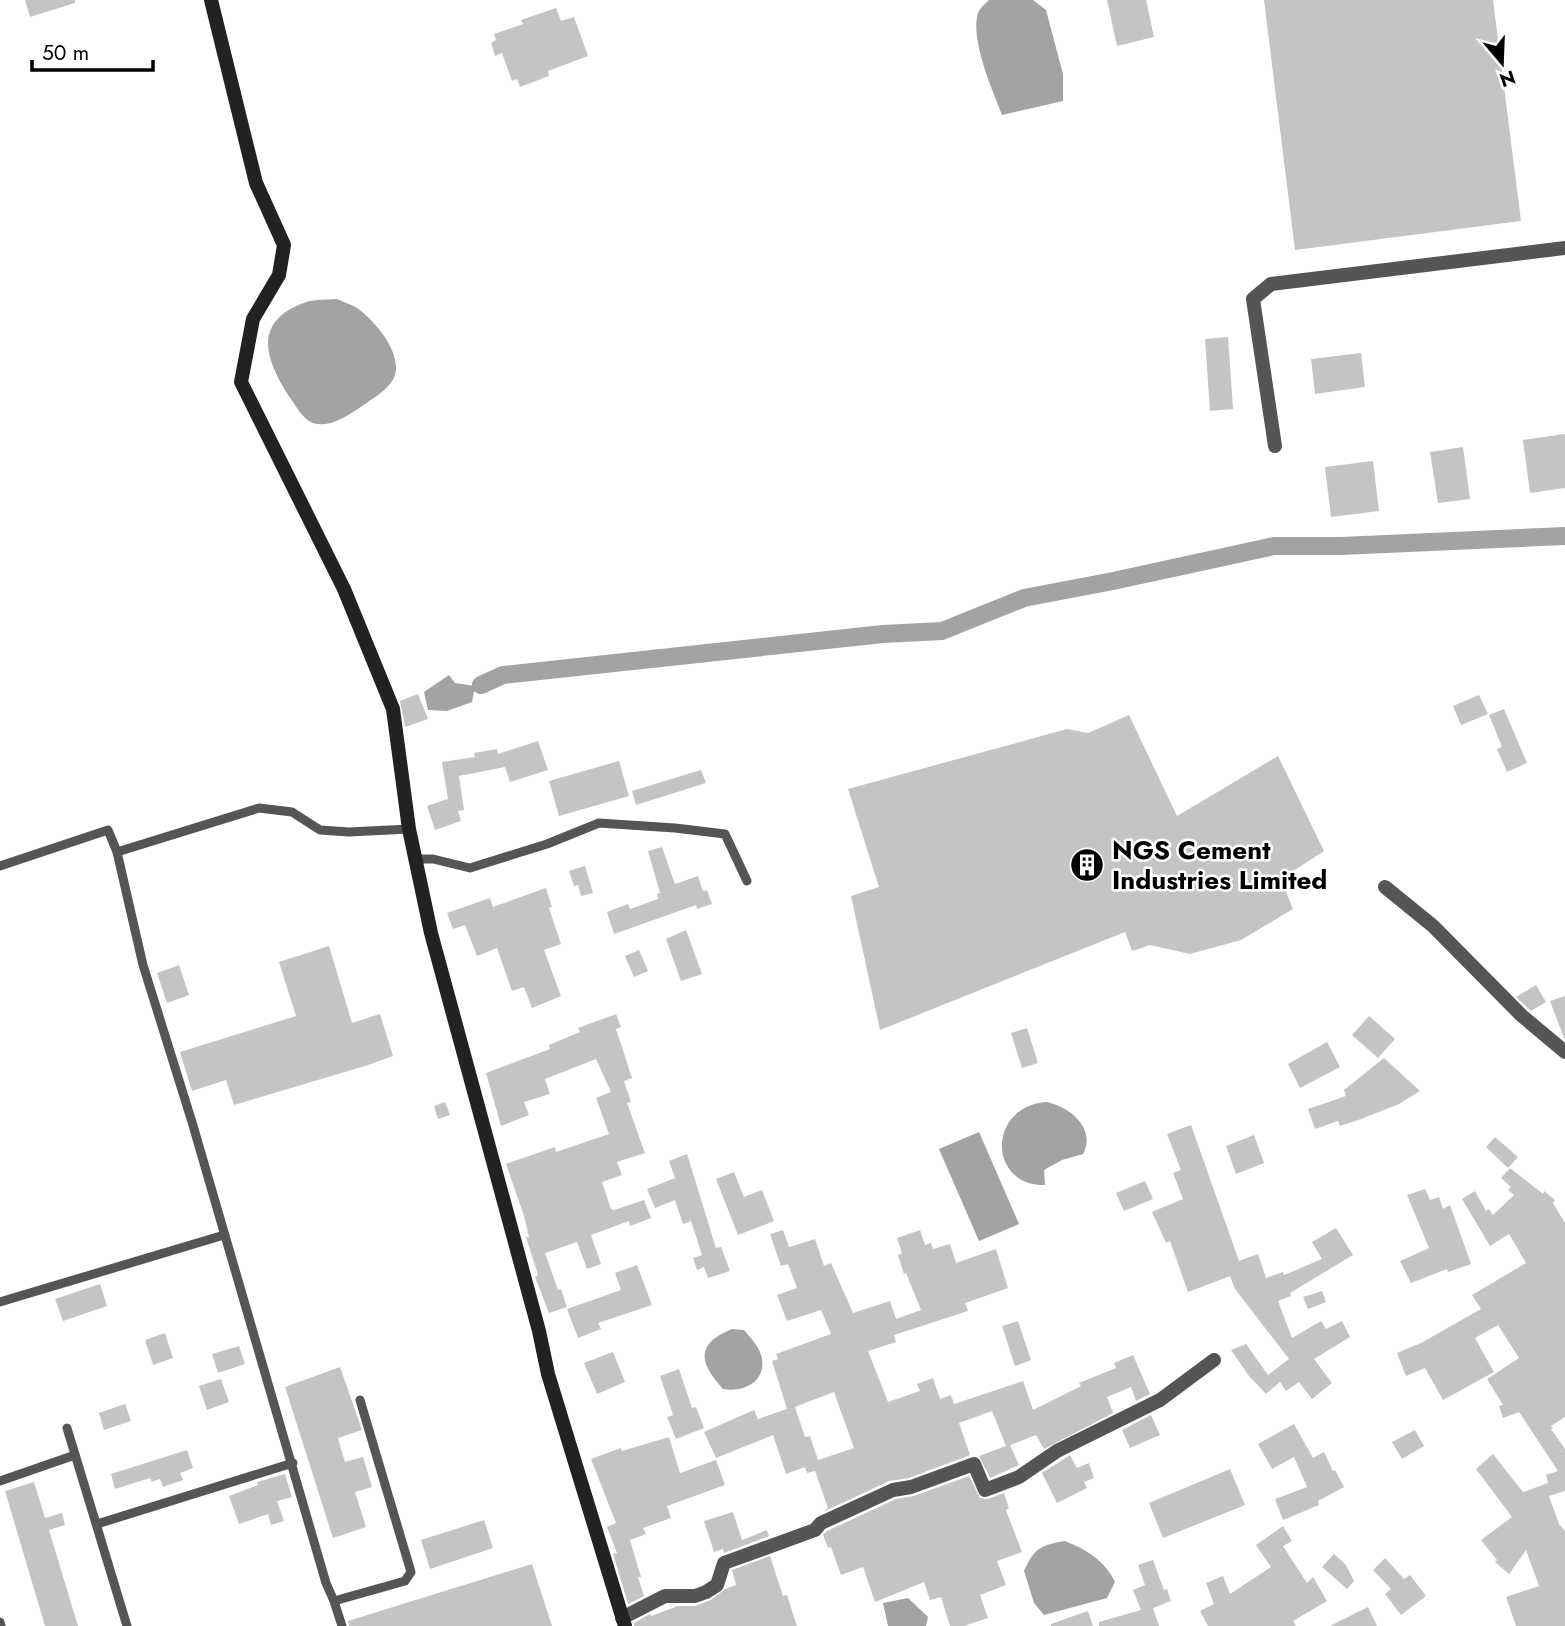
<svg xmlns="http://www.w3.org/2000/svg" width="1565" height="1626" font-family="Jost,sans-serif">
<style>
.water{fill:#a3a3a3}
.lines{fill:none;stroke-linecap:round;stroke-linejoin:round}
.canal{stroke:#a3a3a3;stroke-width:18}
.building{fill:#c4c4c4;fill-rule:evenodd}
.lane{stroke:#555;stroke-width:9}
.street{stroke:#555;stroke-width:14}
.secondary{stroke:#222;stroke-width:14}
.labels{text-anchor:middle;stroke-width:5;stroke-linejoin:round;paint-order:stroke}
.poi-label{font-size:26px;font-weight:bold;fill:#000;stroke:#fff;text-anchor:start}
</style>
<rect width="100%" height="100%" fill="#fff"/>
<g class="water">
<path d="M989,0H1033L1046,10L1063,74V101L1002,115C992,89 970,40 978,13C980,8 985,4 989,0Z"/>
<path d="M337,299C343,302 351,304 357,308C374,320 397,347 396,369C396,381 384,391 374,398C358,408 333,430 313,423C302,419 295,404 288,395C264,357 253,321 306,302C315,299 327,300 337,299Z"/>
<polygon points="449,675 455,683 475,686 472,702 447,711 428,710 424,692"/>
<path d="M1045,1102C1068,1105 1097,1128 1083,1154L1062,1160L1044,1170L1045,1185C988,1186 987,1108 1045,1102Z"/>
<polygon points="979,1132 1019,1224 979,1241 939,1149"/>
<path d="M732,1329L744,1330C750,1337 756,1343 760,1352C770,1378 747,1393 723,1389C699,1363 695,1344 732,1329Z"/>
<path d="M1065,1541C1087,1550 1104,1560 1115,1582L1107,1598L1044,1615L1034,1603L1024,1571C1034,1548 1041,1545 1065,1541Z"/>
<polygon points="908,1598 928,1617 926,1626 888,1626 883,1603"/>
</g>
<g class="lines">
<polyline class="canal" points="481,685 503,675 883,634 942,631 1024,598 1113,581 1274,546 1341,546 1565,536"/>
</g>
<g class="building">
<polygon points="25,0 75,0 75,3 30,17"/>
<polygon points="1107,0 1146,0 1154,37 1117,46"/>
<polygon points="1264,0 1493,0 1521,221 1295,250"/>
<polygon points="556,8 561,21 574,17 588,56 548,71 549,76 520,87 517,79 512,81 502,53 495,56 491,43 496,40 494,34 523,24 521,20"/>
<polygon points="1228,337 1233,409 1210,411 1205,339"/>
<polygon points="1361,353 1365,387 1315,394 1311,359"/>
<polygon points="1565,434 1565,488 1530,493 1523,440"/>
<polygon points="1463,447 1470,499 1438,503 1430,452"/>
<polygon points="1373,461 1379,511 1331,517 1325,467"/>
<polygon points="418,694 428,719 405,727 400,701"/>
<polygon points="1479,695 1488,714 1461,725 1453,706"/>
<polygon points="1504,709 1527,763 1507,772 1497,749 1502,747 1489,715"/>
<polygon points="1129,715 1177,816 1278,756 1324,851 1281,879 1293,909 1241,940 1190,954 1150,945 1132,951 1125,932 880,1030 851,896 879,887 848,789 1067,729 1088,733"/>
<polygon points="538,741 548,770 510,782 505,767 459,776 464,810 458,811 461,821 435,830 427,806 448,799 442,762 475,757 474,753 497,749 498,754"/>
<polygon points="619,761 629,796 559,816 549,781"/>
<polygon points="701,770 706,783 636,805 632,791"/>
<polygon points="662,847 675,884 698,876 703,891 707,890 712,904 697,909 696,905 614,934 607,912 628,904 630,909 658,899 657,894 660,893 648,851"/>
<polygon points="585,866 593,893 581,896 578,885 574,886 569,871"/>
<polygon points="546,888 552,907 549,908 561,944 544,950 561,996 532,1008 524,987 512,991 497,948 477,956 465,925 453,929 447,913 490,898 493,907"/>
<polygon points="686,930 702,974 681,981 666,939"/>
<polygon points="329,946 352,1023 380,1014 393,1056 365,1066 234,1105 226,1080 192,1091 180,1052 296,1016 279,962"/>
<polygon points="639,950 648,971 634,977 625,956"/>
<polygon points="179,965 189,995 167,1003 157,973"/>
<polygon points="1536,985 1546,1002 1531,1011 1516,997"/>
<polygon points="1565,996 1565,1038 1564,1038 1550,1001"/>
<polygon points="616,1014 621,1027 616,1029 632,1078 624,1081 631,1102 627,1103 645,1153 617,1162 622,1175 602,1182 611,1209 614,1210 644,1200 651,1218 630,1226 629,1221 591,1235 601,1264 587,1269 577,1242 545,1253 558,1290 561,1289 567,1307 549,1313 535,1277 538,1275 526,1237 529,1237 524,1216 506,1164 555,1147 556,1152 609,1134 596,1098 611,1092 596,1059 545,1079 550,1094 524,1102 529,1115 501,1126 486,1073 550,1049 549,1045 580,1032 578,1028"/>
<polygon points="1369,1016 1395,1039 1378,1058 1352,1035"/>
<polygon points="1027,1028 1038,1063 1022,1068 1011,1033"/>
<polygon points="1327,1042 1340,1067 1300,1088 1288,1064"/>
<polygon points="1384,1058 1420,1091 1399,1104 1361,1119 1340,1126 1338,1121 1315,1129 1308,1109 1346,1096 1344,1090"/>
<polygon points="445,1102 450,1115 438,1119 434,1106"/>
<polygon points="1191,1125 1239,1261 1258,1254 1266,1278 1283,1272 1284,1275 1322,1259 1312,1242 1336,1228 1353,1255 1290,1293 1291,1296 1278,1301 1292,1338 1321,1321 1326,1329 1342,1321 1350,1337 1314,1359 1332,1383 1312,1399 1299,1382 1286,1391 1280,1382 1266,1394 1249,1376 1231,1350 1246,1344 1268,1375 1289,1359 1235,1289 1230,1276 1188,1292 1170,1241 1166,1243 1152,1212 1183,1199 1173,1173 1181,1170 1167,1134"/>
<polygon points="1254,1135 1264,1163 1236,1174 1226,1146"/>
<polygon points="1495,1137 1518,1157 1508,1168 1486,1147"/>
<polygon points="687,1154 716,1248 721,1247 730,1271 708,1278 704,1267 697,1270 693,1258 702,1255 691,1221 683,1224 675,1200 655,1208 647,1189 675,1178 669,1161"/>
<polygon points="1510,1168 1543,1194 1544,1191 1555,1200 1553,1203 1565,1223 1565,1417 1551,1426 1553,1428 1551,1429 1565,1449 1565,1491 1549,1496 1559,1524 1565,1531 1565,1626 1516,1626 1506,1597 1539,1586 1526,1550 1509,1574 1495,1562 1497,1560 1481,1540 1512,1517 1476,1469 1493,1454 1523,1492 1548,1483 1546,1475 1558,1471 1519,1412 1503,1418 1499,1406 1503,1405 1487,1379 1519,1358 1498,1325 1475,1338 1494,1372 1443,1400 1425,1368 1406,1376 1397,1353 1421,1343 1481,1309 1472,1295 1526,1263 1509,1234 1490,1246 1462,1199 1475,1191 1486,1211 1489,1209 1493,1215 1514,1195 1508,1190 1511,1187 1501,1178"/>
<polygon points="734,1172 744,1197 762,1190 774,1221 738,1235 716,1179"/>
<polygon points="1145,1181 1153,1199 1124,1211 1116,1193"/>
<polygon points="1425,1189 1430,1200 1439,1197 1443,1209 1450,1205 1471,1264 1448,1272 1447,1269 1411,1283 1400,1261 1429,1248 1407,1195"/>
<path d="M783,1230L789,1247L815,1239L824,1266L831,1263L853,1313L890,1301L896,1319L921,1310L906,1273L904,1274L898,1255L902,1253L897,1238L920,1230L925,1245L931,1243L933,1249L950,1244L956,1263L996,1249L1008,1288L965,1303L968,1311L894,1335L896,1342L868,1351L888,1402L920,1391L917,1384L933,1378L940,1399L951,1395L954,1404L1023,1381L1033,1410L1081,1386L1079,1383L1116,1368L1114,1363L1133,1355L1150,1394L1136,1401L1131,1387L1107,1397L1113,1413L1044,1449L1036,1435L1010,1445L1019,1465L990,1478L979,1456L1006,1446L992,1411L959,1423L970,1455L909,1478L889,1481L823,1512L828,1508L815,1471L807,1473L805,1467L786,1474L773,1435L716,1458L704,1432L754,1410L758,1419L787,1409L772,1361L778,1359L776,1354L831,1334L821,1310L787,1321L777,1295L797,1288L788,1264L781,1266L770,1234ZM834,1392L854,1448L818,1460L810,1436L805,1437L795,1407Z"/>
<polygon points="637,1265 652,1305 598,1323 601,1329 578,1338 567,1309 621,1290 615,1273"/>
<polygon points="100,1284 107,1306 63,1321 55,1299"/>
<polygon points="1322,1291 1326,1302 1308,1309 1303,1297"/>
<polygon points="1018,1321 1031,1360 1015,1366 1002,1326"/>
<polygon points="165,1333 173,1358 153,1365 145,1340"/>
<polygon points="239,1346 245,1364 218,1373 212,1354"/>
<polygon points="613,1352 625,1382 597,1394 584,1363"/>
<polygon points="340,1367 362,1430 338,1438 345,1462 363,1457 372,1487 355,1492 366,1527 333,1538 285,1387"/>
<polygon points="679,1369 692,1408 696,1407 704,1428 676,1439 667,1417 673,1415 660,1376"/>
<polygon points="221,1379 229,1402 207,1410 199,1386"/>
<polygon points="125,1404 131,1421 104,1430 99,1413"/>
<polygon points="1151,1415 1160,1435 1130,1448 1122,1430"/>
<polygon points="1294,1424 1313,1458 1324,1452 1333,1471 1335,1470 1344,1487 1318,1501 1319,1505 1283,1520 1275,1499 1307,1487 1294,1457 1272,1469 1258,1444"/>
<polygon points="1415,1430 1424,1446 1402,1459 1392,1442"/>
<polygon points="669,1437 680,1473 716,1460 725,1485 667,1506 671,1518 643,1528 646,1534 630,1540 641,1577 638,1577 644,1596 628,1604 613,1554 617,1553 607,1527 616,1523 591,1459 621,1448 622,1451"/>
<polygon points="187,1450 193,1468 180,1473 183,1480 163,1487 160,1479 152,1482 150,1478 115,1489 111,1474"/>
<polygon points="1070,1455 1077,1468 1089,1463 1094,1478 1084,1482 1087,1488 1057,1503 1042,1473"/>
<polygon points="1230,1469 1245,1505 1163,1538 1149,1503"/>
<polygon points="285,1474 292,1497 277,1501 284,1521 271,1525 268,1514 239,1524 229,1496 258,1485 257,1482"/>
<polygon points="969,1476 980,1498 988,1499 1004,1493 1009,1508 1006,1510 1022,1552 997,1561 1006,1585 980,1595 988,1618 964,1626 950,1626 941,1597 930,1600 924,1582 875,1602 863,1567 841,1575 831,1547 828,1548 823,1535 827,1531 896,1499 914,1496"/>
<polygon points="34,1482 45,1518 62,1513 65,1525 49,1530 78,1626 45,1626 5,1491"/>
<polygon points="733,1512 742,1540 767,1530 769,1536 724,1553 723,1549 714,1552 704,1521"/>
<polygon points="484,1520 493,1548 430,1569 421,1540"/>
<polygon points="1283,1526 1292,1541 1283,1546 1307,1583 1313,1577 1327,1601 1293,1621 1296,1626 1208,1626 1200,1611 1214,1604 1206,1583 1223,1576 1230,1594 1271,1567 1256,1545"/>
<polygon points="1334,1554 1346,1565 1354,1581 1347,1589 1322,1567"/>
<polygon points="770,1556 783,1596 787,1595 797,1626 634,1626 634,1623 650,1614 651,1616 678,1606 695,1606 711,1600 725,1589 736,1585 732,1570"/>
<polygon points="1385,1558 1404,1579 1410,1575 1426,1596 1401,1615 1385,1594 1391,1589 1373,1570"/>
<polygon points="1153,1560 1164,1590 1167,1589 1171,1601 1153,1608 1159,1626 1099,1626 1099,1622 1141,1610 1133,1590 1145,1585 1138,1565"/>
<polygon points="532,1564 552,1626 349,1626 348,1621"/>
<polygon points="1368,1607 1377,1626 1330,1626"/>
<polygon points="1088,1611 1093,1626 1051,1626 1051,1624"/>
</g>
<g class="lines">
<g class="lane">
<polyline points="117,852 259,808 292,812 320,830 349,832 409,829"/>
<polyline points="416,859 433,859 470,868 547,844 599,823 675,828 725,834 747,881"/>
<polyline points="0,866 108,830 117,852 143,965 192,1122 326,1583 334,1601 405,1581 411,1572 360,1400"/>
<polyline points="0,1302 224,1235"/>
<polyline points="67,1428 127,1626"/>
<polyline points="0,1481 75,1455"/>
<polyline points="97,1524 293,1463"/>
<polyline points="334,1601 342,1626"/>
<polyline points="0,1622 1,1626"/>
</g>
<g class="street">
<polyline points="1275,446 1253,299 1271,284 1565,248"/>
<polyline points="1385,887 1433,926 1521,1015 1565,1052"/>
<polyline points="622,1618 665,1596 695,1596 706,1592 717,1585 724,1563 815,1530 821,1523 893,1490 911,1487 974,1464 985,1490 1019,1477 1057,1451 1160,1400 1214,1360"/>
</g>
<polyline class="secondary" points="211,0 256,183 284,245 279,275 253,319 241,382 344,589 393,709 409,829 431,933 539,1331 548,1374 625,1626"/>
</g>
<defs>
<g id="building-disc" transform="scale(1.75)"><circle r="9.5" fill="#000" stroke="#fff"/><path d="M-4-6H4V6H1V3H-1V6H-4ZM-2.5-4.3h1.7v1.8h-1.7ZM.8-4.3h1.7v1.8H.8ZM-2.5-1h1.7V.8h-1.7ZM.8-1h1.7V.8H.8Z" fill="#fff"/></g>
</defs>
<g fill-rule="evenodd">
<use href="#building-disc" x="1087" y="865"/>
</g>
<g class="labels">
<g class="poi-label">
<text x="1112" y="859">NGS Cement<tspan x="1112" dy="30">Industries Limited</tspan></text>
</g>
</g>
<g transform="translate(1502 63) rotate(161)" stroke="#ffffff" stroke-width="5" paint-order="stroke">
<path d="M0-5L12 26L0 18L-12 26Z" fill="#000000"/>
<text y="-10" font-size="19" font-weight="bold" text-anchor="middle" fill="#000000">N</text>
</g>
<path d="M32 60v10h121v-10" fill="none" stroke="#000000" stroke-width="3.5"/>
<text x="42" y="60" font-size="21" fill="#000000" stroke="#ffffff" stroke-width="5" paint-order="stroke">50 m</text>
</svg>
